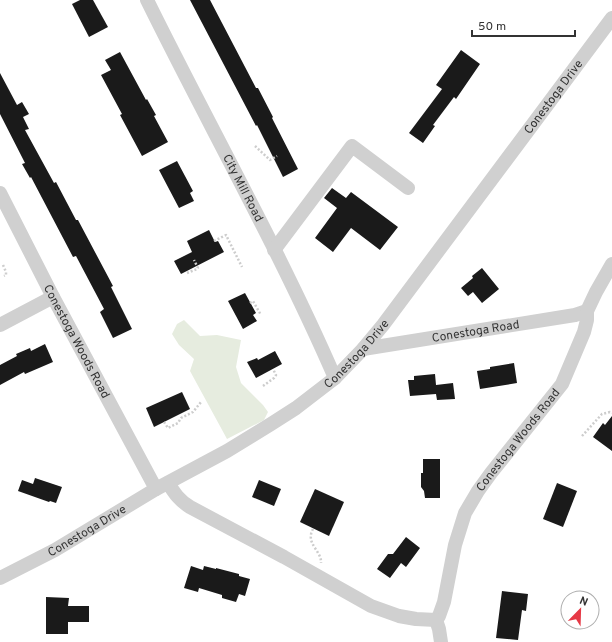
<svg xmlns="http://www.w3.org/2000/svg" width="612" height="642" font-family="Overpass,sans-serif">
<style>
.green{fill:#e6ecdf}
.building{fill:#1a1a1a}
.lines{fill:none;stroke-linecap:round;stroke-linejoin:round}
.path{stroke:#cdcdcd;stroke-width:2.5;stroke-dasharray:2 2;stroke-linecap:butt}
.minor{stroke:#d0d0d0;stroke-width:14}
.labels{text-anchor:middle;stroke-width:4;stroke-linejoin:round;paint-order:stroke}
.street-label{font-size:12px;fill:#333;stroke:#fff}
</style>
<rect width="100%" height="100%" fill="#fff"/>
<polygon class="green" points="184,320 200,336 217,335 241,340 236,367 241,383 263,405 268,412 264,420 227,439 190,371 194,359 179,345 172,334 177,324"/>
<g class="building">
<polygon points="80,0 93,0 108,27 89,37 72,4"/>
<polygon points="190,0 210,0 256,88 258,88 273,117 272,118 298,169 283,177 257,125 256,126"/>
<polygon points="461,50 480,64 456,99 454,97 433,125 435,126 423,143 409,133 442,89 436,85"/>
<polygon points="120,52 146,100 147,99 156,115 154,116 168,142 142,156 120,115 122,114 101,75 111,70 105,60"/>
<polygon points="0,73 17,105 22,102 29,114 23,117 29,129 25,130 54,183 56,182 76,220 78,220 113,286 111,287 132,329 113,338 100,312 104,309 76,256 73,257 31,177 30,178 22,164 25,163 0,114"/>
<polygon points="177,161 193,191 190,193 194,201 179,208 159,170"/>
<polygon points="332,188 346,198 351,192 398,227 380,250 351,228 333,252 315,238 337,208 324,198"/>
<polygon points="209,230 215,242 218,241 224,252 181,274 174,261 192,252 187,241"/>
<polygon points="482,268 499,289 482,303 473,292 468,296 461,288 473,278 472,276"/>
<polygon points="245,293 256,313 253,315 257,321 243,329 228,301"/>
<polygon points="45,344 53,362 25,374 24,372 0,385 0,365 17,356 16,354 30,348 31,351"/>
<polygon points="275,351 282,364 256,378 247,362 257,358 258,360"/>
<polygon points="514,363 517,383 480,389 477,371 490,369 490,367"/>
<polygon points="435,374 436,385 453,383 455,399 437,400 436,394 410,396 408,380 414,380 414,376"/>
<polygon points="182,392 190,409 154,427 146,408"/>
<polygon points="612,416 612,451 593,437 603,423 605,425"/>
<polygon points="423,459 440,459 440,498 425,498 424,491 421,487 421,473 423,473"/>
<polygon points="35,478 62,487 56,503 50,501 49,502 18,491 22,480 33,484"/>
<polygon points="259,480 281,489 274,506 252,497"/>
<polygon points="557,483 577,491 563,527 543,519"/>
<polygon points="315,489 344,502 329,536 300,522"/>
<polygon points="406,537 420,548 406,567 401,563 390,578 377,569 388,554 393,554"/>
<polygon points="191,566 203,570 204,566 216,569 216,568 239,574 239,576 250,579 245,596 239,594 236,602 222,598 222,595 199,588 198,592 184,588"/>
<polygon points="502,591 528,594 526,611 522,610 518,640 496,638"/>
<polygon points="46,597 69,598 68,606 89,606 89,622 68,622 68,634 46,634"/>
</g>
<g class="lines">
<g class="path">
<polyline points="255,146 270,160 277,156"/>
<polyline points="214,241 226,235 242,267"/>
<polyline points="3,265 6,272 6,275 4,276"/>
<polyline points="187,273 197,269 198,268 194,260"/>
<polyline points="250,303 253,301 261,315"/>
<polyline points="263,386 274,378 276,375 273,369"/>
<polyline points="164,422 168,428 178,423 181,418 193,412 201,402"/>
<polyline points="582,436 602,414 610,412 612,413"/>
<path d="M313,529C312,531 311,533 311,535C309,545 322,553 321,563"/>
</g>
<g class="minor">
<path id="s1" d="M147,0C209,126 279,249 335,378"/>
<path id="s2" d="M0,193L53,297L156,489"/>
<polyline points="274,250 352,146 408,188"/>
<polyline points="0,325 53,297"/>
<path id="s3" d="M363,349L575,315L587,311"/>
<path id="s4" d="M168,483C175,494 179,500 190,507L284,557L371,606L399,616L416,619L436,620L439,616L444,602L455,545L465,513L478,491L491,473L562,384L584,332L587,320V311L596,292L612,264"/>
<path id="s5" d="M0,578L55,550L156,489L227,451L271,424L296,408L335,378L363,349L383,325L612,18"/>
<polyline points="436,620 439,629 441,642"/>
</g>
</g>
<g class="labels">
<g class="street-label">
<text dy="4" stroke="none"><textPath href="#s5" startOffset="747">Conestoga Drive</textPath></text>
<text dy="4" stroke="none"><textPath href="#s1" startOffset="211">City Mill Road</textPath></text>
<text dy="4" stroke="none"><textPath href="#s3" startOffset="114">Conestoga Road</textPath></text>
<text dy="4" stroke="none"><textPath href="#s2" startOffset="167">Conestoga Woods Road</textPath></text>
<text dy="4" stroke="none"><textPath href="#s5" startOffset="423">Conestoga Drive</textPath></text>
<text dy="4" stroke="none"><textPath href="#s4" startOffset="508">Conestoga Woods Road</textPath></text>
<text dy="4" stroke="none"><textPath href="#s5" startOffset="99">Conestoga Drive</textPath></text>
</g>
</g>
<g transform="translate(580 610) rotate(23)"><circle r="19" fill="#ffffff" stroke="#adadad"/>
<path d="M0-3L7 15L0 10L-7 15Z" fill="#e63946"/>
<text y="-6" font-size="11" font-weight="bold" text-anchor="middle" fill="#333333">N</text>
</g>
<path d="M472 30v6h103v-6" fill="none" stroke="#333333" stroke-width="2"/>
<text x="478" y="30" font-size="12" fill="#333333" stroke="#ffffff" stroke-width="3" paint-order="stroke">50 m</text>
</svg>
